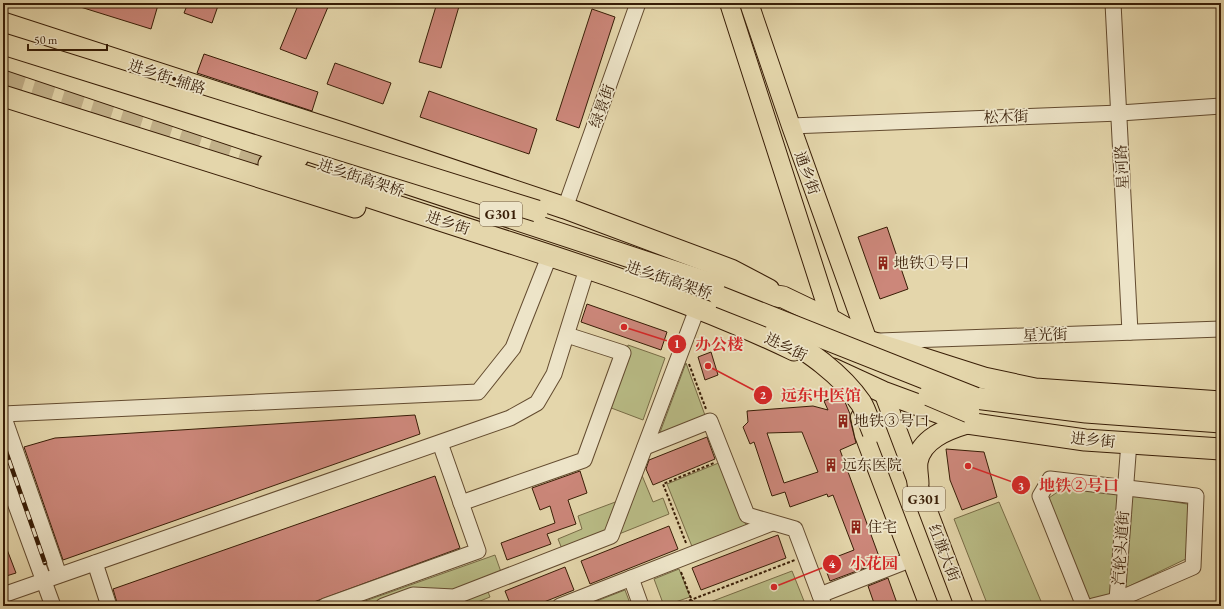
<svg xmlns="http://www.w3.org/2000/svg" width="1224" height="609" font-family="'EB Garamond','Noto Serif SC',serif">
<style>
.green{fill:#b9bc86;stroke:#786c46}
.building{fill:#cc877a;stroke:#381d06;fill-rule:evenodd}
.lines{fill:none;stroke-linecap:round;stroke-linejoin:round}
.highway-tunnel{stroke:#c2b18a;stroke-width:21;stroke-dasharray:21 10;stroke-linecap:butt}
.minor-casing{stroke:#634b2f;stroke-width:17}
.major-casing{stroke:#381d06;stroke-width:20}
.highway-casing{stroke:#381d06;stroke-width:23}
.path{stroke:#381d06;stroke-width:2;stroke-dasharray:3 2;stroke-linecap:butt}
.minor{stroke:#ede4c8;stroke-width:15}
.major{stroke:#e4d6ab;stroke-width:18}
.highway{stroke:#e4d6ab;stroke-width:21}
.rail-casing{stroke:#381d06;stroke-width:4.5}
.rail{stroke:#ede4c8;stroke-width:3;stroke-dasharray:9;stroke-linecap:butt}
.highway-bridge-casing{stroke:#381d06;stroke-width:23;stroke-linecap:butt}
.highway-bridge{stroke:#e4d6ab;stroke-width:21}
.labels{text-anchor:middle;stroke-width:3.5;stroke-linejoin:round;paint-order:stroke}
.shield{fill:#ede4c8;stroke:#6e5940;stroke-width:1}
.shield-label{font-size:14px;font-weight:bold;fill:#381d06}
.street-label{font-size:15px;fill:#381d06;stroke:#ede4c8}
.poi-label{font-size:15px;fill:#381d06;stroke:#ede4c8;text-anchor:start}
.leader{fill:none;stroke:#d62828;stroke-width:1.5}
.callout-dot{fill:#d62828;stroke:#ede4c8;stroke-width:1.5}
.mark-label{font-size:12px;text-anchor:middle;font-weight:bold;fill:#fff}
.callout-label{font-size:16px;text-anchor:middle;font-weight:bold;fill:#d62828;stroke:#ede4c8;stroke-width:3.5;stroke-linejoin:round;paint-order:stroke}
</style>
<rect width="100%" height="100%" fill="#e4d6ab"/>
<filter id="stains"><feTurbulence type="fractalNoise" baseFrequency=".005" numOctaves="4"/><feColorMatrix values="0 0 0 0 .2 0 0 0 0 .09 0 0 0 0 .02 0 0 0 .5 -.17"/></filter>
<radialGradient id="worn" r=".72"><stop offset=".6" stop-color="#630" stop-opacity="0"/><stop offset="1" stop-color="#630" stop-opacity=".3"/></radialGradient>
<g class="green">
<polygon points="628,345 665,358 643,420 606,406"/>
<polygon points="686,363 706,418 659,435"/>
<polygon points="721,462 747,527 693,549 667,484"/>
<polygon points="641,473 653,502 663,498 669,514 619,534"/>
<polygon points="1069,484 1193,505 1192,556 1088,606 1046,500"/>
<polygon points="618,501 605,533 562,549 558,539 582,529 578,516"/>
<polygon points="999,502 1043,606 988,606 954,519"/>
<polygon points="495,555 501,572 451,591 410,590 367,606 351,606"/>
<polygon points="679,569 690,597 664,606 654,579"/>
<polygon points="792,571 806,606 706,606 705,604"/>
<polygon points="487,589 490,597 468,606 399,606 415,600"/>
<polygon points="625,590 631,606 584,606"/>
</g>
<g class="building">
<polygon points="74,3 152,3 158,5 151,29 74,5"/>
<polygon points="188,3 219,3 212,23 184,13"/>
<polygon points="299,3 319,3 328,7 306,59 280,49"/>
<polygon points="437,3 460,3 441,68 419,62"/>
<polygon points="592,9 615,17 579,128 556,120"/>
<polygon points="204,54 318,92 312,111 197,73"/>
<polygon points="335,63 391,83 383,104 327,84"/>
<polygon points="429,91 537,129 529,154 420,117"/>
<polygon points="887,227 908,289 880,299 858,237"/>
<polygon points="587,304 667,332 661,350 581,322"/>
<polygon points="711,352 718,375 705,380 698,357"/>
<path d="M839,395L845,402L850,414V419L856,443L840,450L881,562L830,581L823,562L854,550L833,495L828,497L827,494L790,507L785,492L772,496L754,442L750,444L743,427L748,422L747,411L813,406L828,410L824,401ZM802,432L818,472L784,483L767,433Z"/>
<polygon points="415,415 420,434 63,560 24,447 55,438"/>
<polygon points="707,437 715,459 653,485 646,469 649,460"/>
<polygon points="946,449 984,452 997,497 962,510 950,480"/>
<polygon points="580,471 587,493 568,500 576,524 547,534 551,544 507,560 501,543 555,523 550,506 540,510 532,488"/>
<polygon points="435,476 460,548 303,606 118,606 113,589"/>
<polygon points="669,526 678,549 590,584 581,561"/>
<polygon points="778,535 786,558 701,590 692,568"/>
<polygon points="3,539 16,573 3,577"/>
<polygon points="565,567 574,590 534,606 511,606 505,591"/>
<polygon points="888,578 898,606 875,606 868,586"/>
</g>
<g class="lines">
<polyline class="highway-tunnel" points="3,80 269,164"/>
<g class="minor-casing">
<g id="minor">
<polyline points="1113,3 1130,332"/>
<polyline points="791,126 1120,113 1221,106"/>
<polyline points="565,208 638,3"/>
<polyline points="879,341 1221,329"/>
<polyline points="3,414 478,392 513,348 547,262"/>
<polyline points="3,415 59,575"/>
<polyline points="645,447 710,421 747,515 795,529 824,606"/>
<polyline points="3,470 53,606"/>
<polyline points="461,503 584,460 623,353 567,335"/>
<polyline points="95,563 109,606"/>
<polyline points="631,578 641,606"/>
<polyline points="3,595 510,418 537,403 554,374 585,275"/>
<polyline points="820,595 912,559"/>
<polyline points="325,606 478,551 440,443"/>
<polyline points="383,606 413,595 454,597 611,536 694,317"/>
<polyline points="560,606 772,523"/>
<polyline points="1084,606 1040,496 1050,479 1196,496 1193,567 1117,600 1093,606"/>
<polyline points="1119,606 1117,600 1129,442"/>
</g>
</g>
<g class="major-casing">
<g id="major">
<polyline points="729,3 831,320"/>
<polyline points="749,3 791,126 868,341"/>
<polyline points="883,392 964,606"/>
<polyline points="860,417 864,435 929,606"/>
</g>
</g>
<g class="highway-casing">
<g id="highway">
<polyline points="3,23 342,133 565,208 731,270 769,290"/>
<polyline points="3,58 298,157"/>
<polyline points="3,96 355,207"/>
<polyline points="285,143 724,288 783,297 831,320 868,341 984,378 1035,389 1221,402"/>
<path d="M269,164C350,191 430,217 511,243C607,274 703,306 794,350"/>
<polyline points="833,369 883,392 967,423 1085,440 1221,449"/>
<polyline points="975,398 1086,412 1221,422"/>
<path d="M918,484C918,477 916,469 917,462C921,439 947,429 967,423"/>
</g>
</g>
<g class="path">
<polyline points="689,364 706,409"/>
<polyline points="686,543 663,484 714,463"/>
<polyline points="681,572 694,606"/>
<polyline points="675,606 795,560"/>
</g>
<use href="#minor" class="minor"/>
<use href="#major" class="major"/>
<use href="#highway" class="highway"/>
<g class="rail-casing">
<polyline id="rail" points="3,443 45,563"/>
</g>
<use href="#rail" class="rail"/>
<g class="highway-bridge-casing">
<g id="highway-bridge">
<polyline points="3,44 537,211"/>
<polyline points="720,297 975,398"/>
<path d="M776,331C807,351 840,372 861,403C866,411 869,423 873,432"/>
<polyline points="929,395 969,412"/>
</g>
</g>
<use href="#highway-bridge" class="highway-bridge"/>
</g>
<defs>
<g id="building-bare" transform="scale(1.08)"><path d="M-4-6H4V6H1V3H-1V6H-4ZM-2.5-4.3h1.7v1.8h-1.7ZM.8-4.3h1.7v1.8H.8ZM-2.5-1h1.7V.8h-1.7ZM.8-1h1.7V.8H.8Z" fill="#8f2418" stroke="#ede4c8" stroke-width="2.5" paint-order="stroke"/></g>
</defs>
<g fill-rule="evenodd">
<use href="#building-bare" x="883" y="263"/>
<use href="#building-bare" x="843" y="421"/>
<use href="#building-bare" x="831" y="465"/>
<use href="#building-bare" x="856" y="527"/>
</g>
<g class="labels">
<g class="shield">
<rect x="480" y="202" width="42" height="24" rx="3"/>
<rect x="903" y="487" width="42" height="24" rx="3"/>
</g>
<g class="shield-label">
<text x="501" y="219">G301</text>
<text x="924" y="504">G301</text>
</g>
<g class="street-label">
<text transform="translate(167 77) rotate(18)" y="5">进乡街•辅路</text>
<text transform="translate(602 106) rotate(-70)" y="5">绿景街</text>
<text transform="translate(1006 117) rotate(-2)" y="5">松木街</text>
<text transform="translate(1122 167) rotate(-93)" y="5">星河路</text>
<text transform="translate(807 173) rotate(70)" y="5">通乡街</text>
<text transform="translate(361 178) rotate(18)" y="5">进乡街高架桥</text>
<text transform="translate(448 223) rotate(18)" y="5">进乡街</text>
<text transform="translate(669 280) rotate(18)" y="5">进乡街高架桥</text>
<text transform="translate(1045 335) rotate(-2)" y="5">星光街</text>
<text transform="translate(786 347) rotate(26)" y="5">进乡街</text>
<text transform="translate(1093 440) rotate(5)" y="5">进乡街</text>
<text transform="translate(1121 548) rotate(-86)" y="5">汽轮头道街</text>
<text transform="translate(944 553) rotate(69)" y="5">红旗大街</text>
</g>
<g class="poi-label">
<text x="894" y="268">地铁①号口</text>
<text x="854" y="426">地铁③号口</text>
<text x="842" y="470">远东医院</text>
<text x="867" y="532">住宅</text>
</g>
</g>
<path class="leader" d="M624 327L677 344M708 366L763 395M968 466L1021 485M774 587L832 564"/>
<g class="callout-dot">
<circle cx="624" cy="327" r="4"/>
<circle cx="708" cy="366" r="4"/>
<circle cx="968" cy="466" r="4"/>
<circle cx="774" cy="587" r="4"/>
<circle cx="677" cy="344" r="10"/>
<circle cx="763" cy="395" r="10"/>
<circle cx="1021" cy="485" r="10"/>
<circle cx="832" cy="564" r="10"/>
</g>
<g class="mark-label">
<text x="677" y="348">1</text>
<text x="763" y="399">2</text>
<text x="1021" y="490">3</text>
<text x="832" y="568">4</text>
</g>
<g class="callout-label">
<text x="719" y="350">办公楼</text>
<text x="821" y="401">远东中医馆</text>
<text x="1079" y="491">地铁②号口</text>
<text x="874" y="569">小花园</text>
</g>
<rect width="1224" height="609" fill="none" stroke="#e4d6ab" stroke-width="16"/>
<rect x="4" y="4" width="1216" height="601" fill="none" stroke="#381d06" stroke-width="2"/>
<rect x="8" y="8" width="1208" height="593" fill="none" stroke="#381d06"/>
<path d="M28 44v6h79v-6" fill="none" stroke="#381d06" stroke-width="2"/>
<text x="34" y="44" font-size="12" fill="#381d06" stroke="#ede4c8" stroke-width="3" paint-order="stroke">50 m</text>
<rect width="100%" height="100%" filter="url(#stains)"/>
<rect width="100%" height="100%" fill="url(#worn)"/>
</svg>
